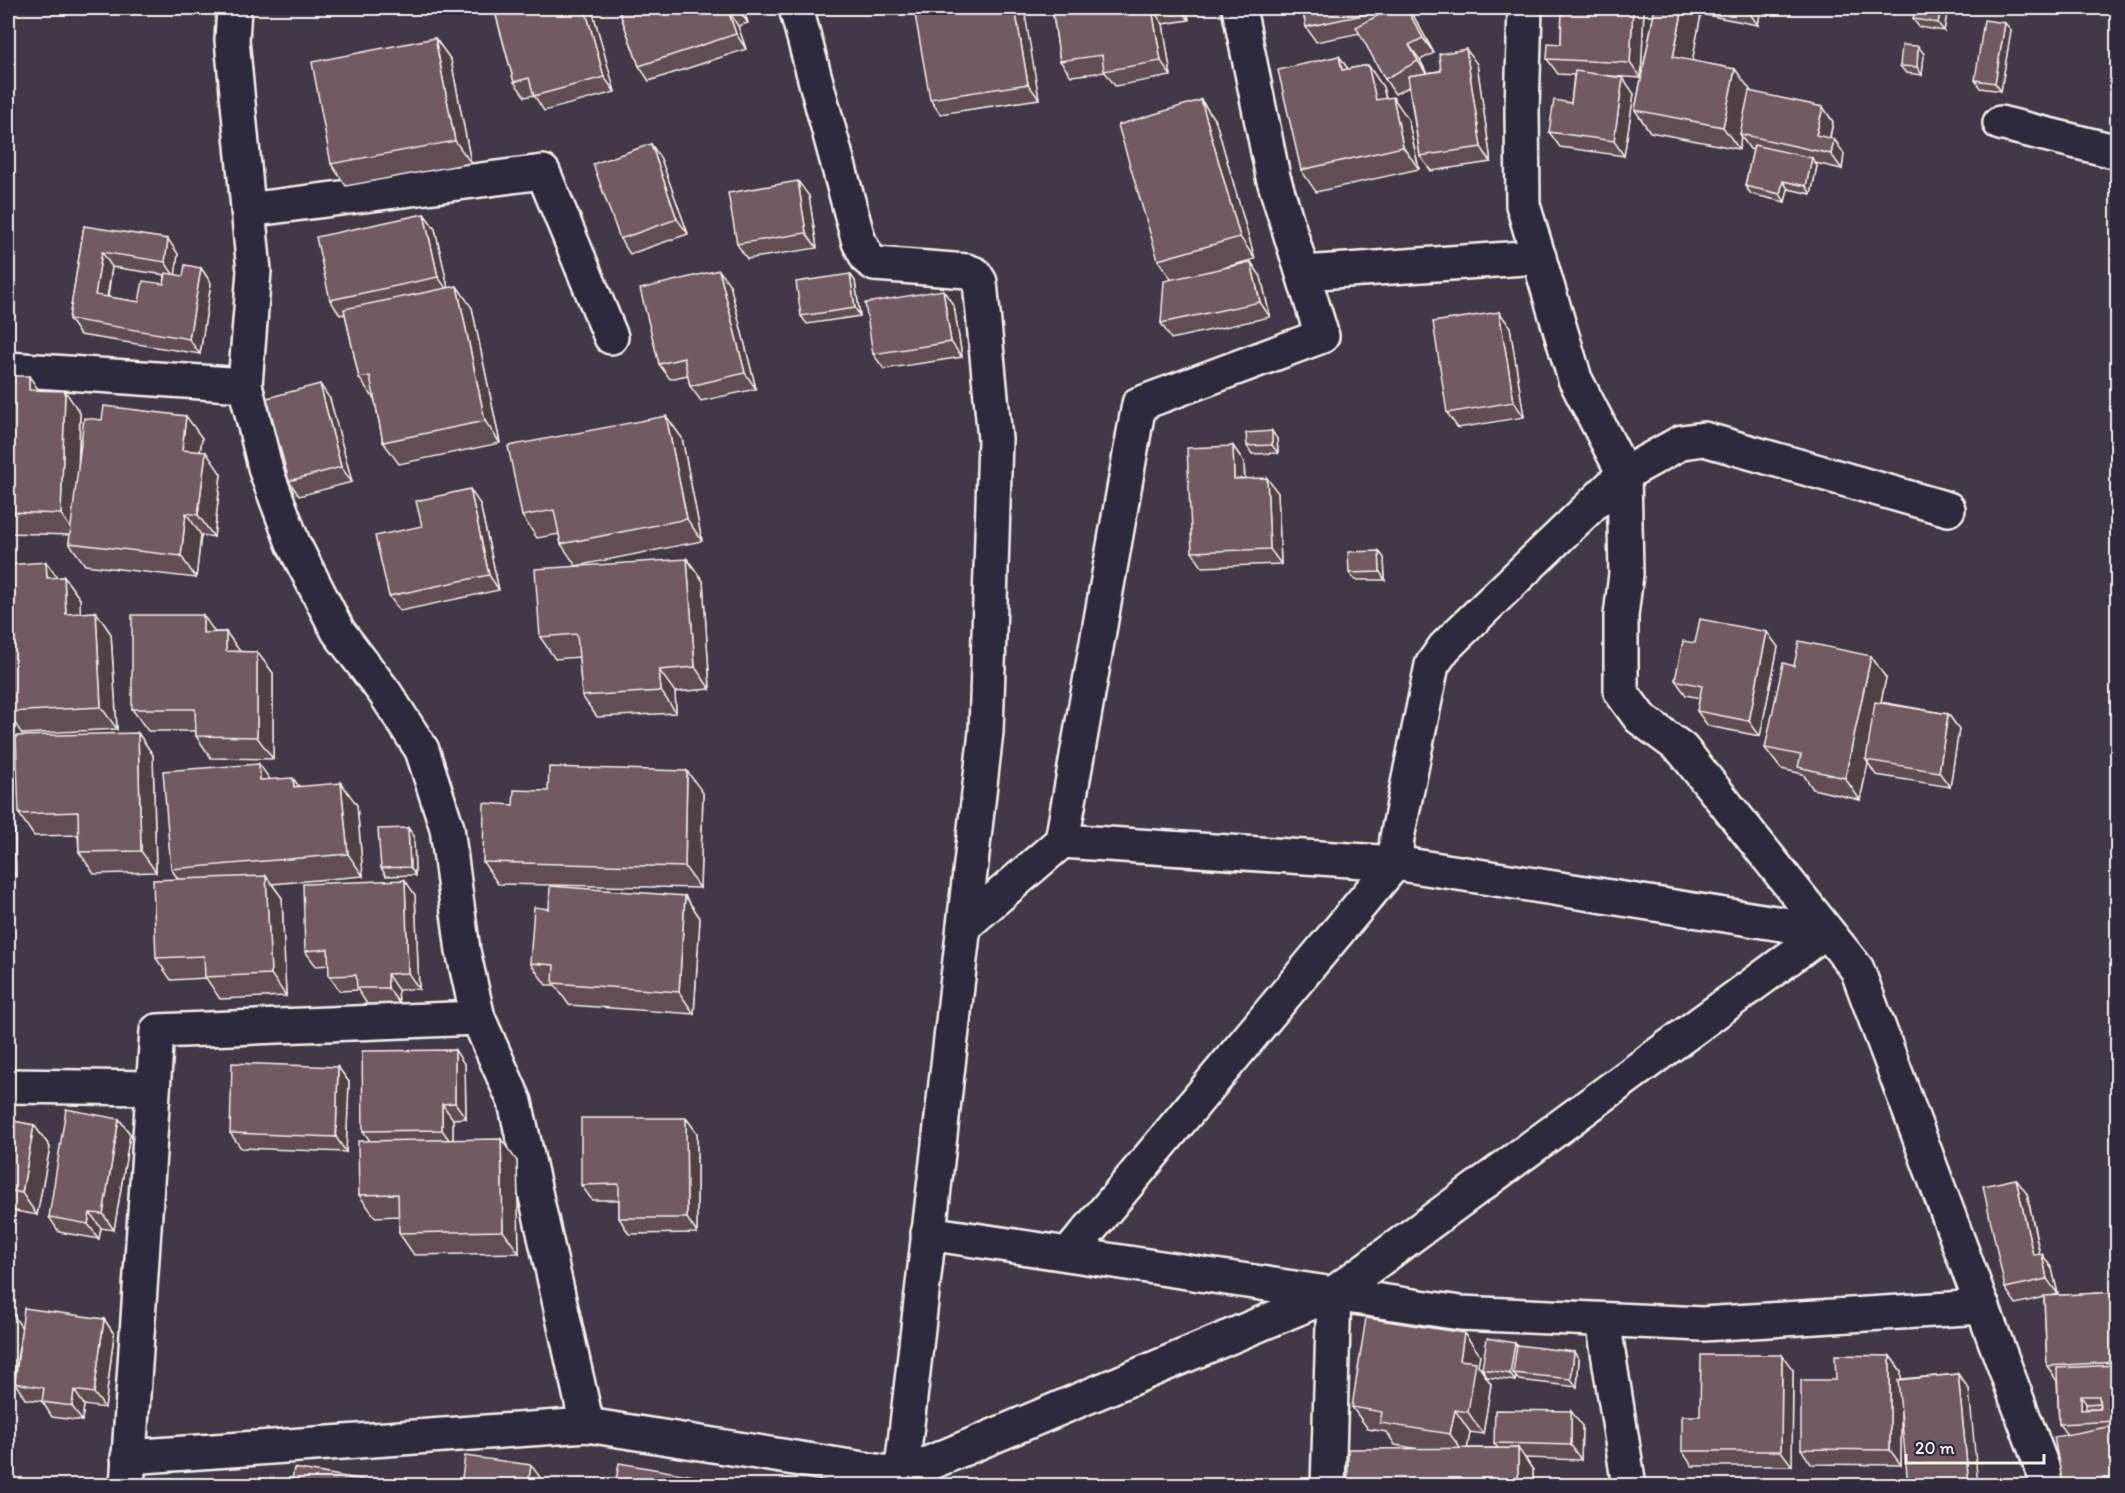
<svg xmlns="http://www.w3.org/2000/svg" width="2125" height="1493" font-family="Itim,sans-serif">
<style>
.lines{fill:none;stroke-linecap:round;stroke-linejoin:round}
.street-casing{stroke:#f4f1e8;stroke-width:38}
.street{stroke:#2f2a3d;stroke-width:33}
.wall{fill:#624d54;stroke:#f4f1e8;stroke-width:1.5;fill-rule:evenodd}
.shaded-wall{fill:#503f45;stroke:#f4f1e8;stroke-width:1.5}
.building{fill:#725a62;stroke:#f4f1e8;stroke-width:1.5;fill-rule:evenodd}
</style>
<rect width="100%" height="100%" fill="#433848"/>
<filter id="ink" filterUnits="userSpaceOnUse"><feTurbulence type="fractalNoise" baseFrequency=".0167" numOctaves="2"/><feDisplacementMap in="SourceGraphic" scale="12" xChannelSelector="R" yChannelSelector="G"/><feConvolveMatrix kernelMatrix="1 2 1 2 8 2 1 2 1" color-interpolation-filters="sRGB"/></filter>
<g filter="url(#ink)">
<g class="lines">
<g class="street-casing">
<g id="street">
<polyline points="234,8 232,40 254,271 245,385 266,471 293,543 338,631 385,693 422,750 447,828 463,951 478,1018 515,1102 587,1425"/>
<polyline points="796,8 859,242 868,259 875,264 967,271 975,274 980,282 995,439 986,732 900,1486"/>
<polyline points="1525,8 1522,109 1523,205 1575,379 1624,474 1626,574 1621,616 1621,692 1640,718 1682,749 1857,969 2049,1486"/>
<polyline points="2000,123 2118,152"/>
<polyline points="248,210 543,172 611,337"/>
<polyline points="1303,273 1539,257"/>
<polyline points="8,369 245,385"/>
<polyline points="1062,841 1395,863 1826,931"/>
<polyline points="964,926 1062,841 1139,404 1322,336 1273,177 1239,8"/>
<polyline points="8,1086 153,1088"/>
<polyline points="928,1233 1460,1313 1702,1324 1983,1307"/>
<polyline points="1069,1254 1395,863 1397,838 1432,665 1444,648 1457,635 1624,474 1682,442 1704,439 1948,509"/>
<polyline points="1603,1320 1629,1486"/>
<polyline points="128,1457 587,1425 901,1475 921,1482"/>
<polyline points="901,1475 1334,1293 1826,931"/>
<polyline points="127,1486 157,1031 478,1018"/>
<polyline points="1328,1486 1334,1293"/>
</g>
</g>
<use href="#street" class="street"/>
</g>
<g class="wall">
<polygon points="494,8 589,8 593,13 615,92 544,111 534,95 525,97 514,82"/>
<polygon points="618,8 743,8 748,23 738,26 746,49 649,81 639,66"/>
<polygon points="921,8 1023,8 1039,99 940,114 930,99"/>
<polygon points="1052,8 1187,8 1189,20 1163,24 1171,76 1115,86 1105,72 1071,76 1060,61"/>
<polygon points="1302,8 1407,8 1414,17 1434,53 1420,60 1427,73 1477,64 1491,162 1431,171 1420,156 1409,87 1395,94 1385,79 1360,33 1316,42 1306,27"/>
<polygon points="1562,8 1644,8 1641,78 1608,76 1634,94 1624,156 1560,147 1549,132 1571,103 1574,75 1558,74 1547,59 1561,44"/>
<polygon points="1655,8 1761,8 1758,25 1701,14 1692,61 1735,69 1750,92 1823,107 1833,122 1830,138 1834,139 1844,154 1842,169 1815,163 1817,166 1811,194 1788,189 1785,202 1751,194 1745,186 1753,150 1750,149 1741,136 1739,149 1650,132 1635,110"/>
<polygon points="1948,8 1944,31 1919,27 1913,19"/>
<polygon points="2011,30 2001,91 1980,88 1975,80"/>
<polygon points="435,38 451,60 471,163 346,186 331,164"/>
<polygon points="1924,54 1922,75 1906,73 1900,66"/>
<polygon points="1339,56 1348,69 1368,65 1383,87 1386,98 1408,119 1419,169 1316,192 1301,170"/>
<polygon points="1201,100 1216,122 1255,259 1226,267 1251,262 1261,277 1270,317 1171,339 1161,323 1171,279 1158,260"/>
<polygon points="651,144 661,159 688,234 630,254 620,239"/>
<polygon points="809,196 817,248 747,259 737,244"/>
<polygon points="424,214 435,229 448,288 472,308 500,443 399,464 383,442 375,400 359,378 345,314 340,315 330,300"/>
<path d="M84,226L178,254L175,275L183,276L201,268L211,283L200,354L80,335L69,319ZM112,267L165,275L164,284L139,302L108,297Z"/>
<polygon points="850,274 855,281 860,316 807,324 801,316"/>
<polygon points="730,285 756,389 701,401 690,386 688,375 670,379 659,364"/>
<polygon points="954,306 962,357 884,369 873,354"/>
<polygon points="1499,312 1510,327 1524,417 1458,428 1447,413"/>
<polygon points="8,376 39,390 80,413 79,463 202,438 200,452 221,474 214,537 201,535 196,578 85,565 69,543 70,535 8,533"/>
<polygon points="330,399 352,482 299,496 289,481"/>
<polygon points="666,416 682,438 702,541 576,566 561,544 559,534 537,538 522,516"/>
<polygon points="1277,439 1278,453 1252,454 1247,446"/>
<polygon points="1233,446 1244,462 1245,479 1278,493 1281,564 1202,567 1192,552"/>
<polygon points="480,504 499,590 400,611 389,596 422,526"/>
<polygon points="1379,551 1384,558 1385,580 1355,580 1349,573"/>
<polygon points="687,559 703,581 710,689 675,692 676,713 597,717 582,696 579,657 555,659 540,637"/>
<polygon points="8,565 57,578 64,577 80,599 80,613 96,612 111,634 117,729 22,734 8,713"/>
<polygon points="215,632 226,632 240,652 257,652 273,673 273,759 211,758 196,736 196,731 148,731 132,709"/>
<polygon points="1695,643 1778,647 1760,736 1708,726 1697,711 1700,698 1686,695 1675,680"/>
<polygon points="1871,656 1886,678 1881,702 1948,714 1959,729 1950,787 1876,775 1868,763 1860,800 1813,789 1803,774 1781,769 1765,748 1794,666"/>
<polygon points="138,733 153,755 156,872 94,874 79,852 78,835 34,836 19,814"/>
<polygon points="8,741 12,748 16,876 8,877"/>
<polygon points="270,780 299,786 357,805 363,876 272,884 282,898 286,996 220,999 206,978 171,980 156,958 178,879 171,869"/>
<polygon points="703,793 700,888 498,884 483,862 513,805"/>
<polygon points="408,828 414,836 415,875 386,876 381,868"/>
<polygon points="415,895 419,989 398,990 399,1003 367,1004 358,990 340,991 329,976 329,965 316,966 305,951"/>
<polygon points="685,896 700,918 694,1014 569,1005 555,985 546,985 530,963 549,909"/>
<polygon points="465,1065 466,1118 453,1119 453,1140 517,1161 519,1253 414,1255 399,1233 399,1216 375,1217 359,1195 370,1141 363,1131"/>
<polygon points="338,1067 349,1082 346,1152 241,1148 230,1133"/>
<polygon points="686,1118 697,1133 697,1233 629,1234 619,1218 619,1200 592,1200 581,1185"/>
<polygon points="119,1119 130,1134 114,1230 101,1228 99,1239 59,1232 49,1217"/>
<polygon points="8,1120 34,1125 50,1147 37,1215 10,1210 8,1223"/>
<polygon points="2027,1194 2040,1254 2042,1254 2052,1269 2058,1294 2051,1296 2118,1292 2118,1485 2067,1435 2059,1424 2057,1381 2047,1366 2044,1297 2016,1304 2005,1288"/>
<polygon points="8,1312 22,1327 104,1319 114,1334 105,1408 84,1405 82,1421 52,1417 42,1401 25,1399 15,1383 19,1349 10,1403 8,1402"/>
<polygon points="1515,1343 1517,1345 1579,1359 1577,1387 1519,1380 1516,1377 1515,1381 1487,1377 1482,1369"/>
<polygon points="1480,1355 1478,1365 1491,1384 1483,1434 1470,1432 1467,1448 1498,1448 1494,1443 1582,1426 1581,1460 1525,1458 1533,1470 1533,1485 1348,1485 1420,1449 1395,1445 1387,1432 1368,1429 1352,1407"/>
<polygon points="1890,1356 1901,1371 1901,1379 1958,1374 1969,1389 1901,1407 1901,1465 1811,1464 1801,1449 1836,1380"/>
<polygon points="1793,1370 1792,1466 1692,1466 1682,1451 1700,1416"/>
</g>
<g class="shaded-wall">
<polygon points="585,8 589,8 593,13 615,92 604,77"/>
<polygon points="737,8 743,8 748,23"/>
<polygon points="1015,8 1024,8 1039,99 1028,84"/>
<polygon points="1180,8 1187,8 1189,20"/>
<polygon points="1376,8 1382,8 1385,12 1388,27 1377,12"/>
<polygon points="1406,8 1414,17 1434,53 1423,38"/>
<polygon points="1633,8 1644,8 1641,78 1630,63"/>
<polygon points="1683,8 1697,8 1701,14 1689,79 1673,57"/>
<polygon points="1746,8 1761,8 1758,25"/>
<polygon points="1941,8 1948,8 1944,31 1938,23"/>
<polygon points="1152,9 1163,24 1171,76 1161,61"/>
<polygon points="728,10 738,26 746,49 736,34"/>
<polygon points="2005,23 2011,30 2001,91 1995,83"/>
<polygon points="435,38 451,60 471,163 455,141"/>
<polygon points="1409,45 1420,60 1428,76 1418,61"/>
<polygon points="1918,46 1924,54 1922,75 1917,67"/>
<polygon points="1466,49 1477,64 1491,162 1481,147"/>
<polygon points="1339,56 1354,78 1342,70"/>
<polygon points="1368,65 1383,87 1391,122 1376,100"/>
<polygon points="1735,69 1751,91 1742,134 1740,134 1741,136 1739,149 1723,127"/>
<polygon points="1623,78 1634,94 1624,156 1614,141"/>
<polygon points="1393,97 1408,119 1419,169 1403,147"/>
<polygon points="1201,100 1216,122 1255,259 1240,237"/>
<polygon points="1823,107 1833,122 1827,150 1816,135"/>
<polygon points="1834,139 1844,154 1842,169 1831,154"/>
<polygon points="651,144 661,159 688,234 677,219"/>
<polygon points="1812,158 1817,166 1811,194 1806,186"/>
<polygon points="798,181 809,196 817,248 806,233"/>
<polygon points="1783,181 1788,189 1785,202 1780,194"/>
<polygon points="424,214 435,229 449,292 438,277"/>
<polygon points="168,239 178,254 175,277 165,262"/>
<polygon points="102,252 112,267 105,310 95,295"/>
<polygon points="1251,262 1261,277 1270,317 1260,302"/>
<polygon points="201,268 211,283 200,354 189,339"/>
<polygon points="719,270 730,285 756,389 745,373"/>
<polygon points="850,274 855,281 860,316 855,308"/>
<polygon points="457,286 472,308 500,443 485,421"/>
<polygon points="943,290 954,306 962,357 951,342"/>
<polygon points="1499,312 1510,327 1524,417 1514,402"/>
<polygon points="29,376 44,398 29,390"/>
<polygon points="320,384 330,399 352,482 341,467"/>
<polygon points="65,391 80,413 76,536 61,514"/>
<polygon points="186,416 202,438 197,472 182,450"/>
<polygon points="666,416 682,438 702,541 687,519"/>
<polygon points="1272,431 1277,439 1278,453 1272,445"/>
<polygon points="1233,446 1244,462 1245,494 1234,479"/>
<polygon points="206,452 221,474 214,537 198,515"/>
<polygon points="1267,478 1278,493 1281,564 1270,549"/>
<polygon points="470,489 480,504 499,590 489,575"/>
<polygon points="186,513 201,535 196,578 181,556"/>
<polygon points="1379,551 1384,558 1385,580 1380,572"/>
<polygon points="687,559 703,581 710,689 695,667"/>
<polygon points="46,562 62,584 47,578"/>
<polygon points="64,577 80,599 81,636 66,614"/>
<polygon points="96,612 111,634 117,729 101,707"/>
<polygon points="203,615 218,637 203,633"/>
<polygon points="226,632 242,654 226,651"/>
<polygon points="1767,632 1778,647 1760,736 1749,721"/>
<polygon points="257,652 273,673 273,759 257,737"/>
<polygon points="1871,656 1886,678 1868,761 1866,760 1868,763 1860,800 1845,778"/>
<polygon points="659,670 675,692 676,713 661,691"/>
<polygon points="1948,714 1959,729 1950,787 1939,772"/>
<polygon points="138,733 153,755 156,872 141,851"/>
<polygon points="8,741 12,748 16,876 8,864"/>
<polygon points="259,764 274,785 260,780"/>
<polygon points="687,771 703,793 700,888 685,867"/>
<polygon points="293,778 308,800 294,787"/>
<polygon points="341,783 357,805 363,876 348,854"/>
<polygon points="408,828 414,836 415,875 410,867"/>
<polygon points="266,876 282,898 286,996 271,974"/>
<polygon points="405,880 415,895 419,989 408,973"/>
<polygon points="685,896 700,918 694,1014 679,992"/>
<polygon points="387,974 398,990 399,1003 388,988"/>
<polygon points="455,1050 465,1065 466,1118 455,1103"/>
<polygon points="338,1067 349,1082 346,1152 336,1137"/>
<polygon points="442,1104 453,1119 453,1145 442,1130"/>
<polygon points="686,1118 697,1133 697,1233 687,1218"/>
<polygon points="119,1119 130,1134 114,1230 103,1214"/>
<polygon points="34,1125 50,1147 37,1215 22,1193"/>
<polygon points="501,1139 517,1161 519,1253 503,1231"/>
<polygon points="2016,1179 2027,1194 2043,1270 2033,1255"/>
<polygon points="8,1206 10,1210 8,1223"/>
<polygon points="90,1213 101,1228 99,1239 88,1224"/>
<polygon points="2042,1254 2052,1269 2058,1294 2047,1279"/>
<polygon points="12,1313 22,1328 10,1403 8,1399 8,1339"/>
<polygon points="104,1319 114,1334 105,1408 94,1393"/>
<polygon points="1464,1333 1480,1355 1478,1365 1491,1384 1483,1434 1468,1412 1460,1360"/>
<polygon points="1515,1343 1520,1350 1513,1373 1516,1377 1515,1381 1510,1374"/>
<polygon points="1574,1352 1579,1359 1577,1387 1571,1379"/>
<polygon points="1782,1355 1793,1370 1792,1466 1781,1451"/>
<polygon points="1890,1356 1901,1371 1901,1465 1890,1450"/>
<polygon points="1958,1374 1969,1389 1978,1485 1969,1485"/>
<polygon points="74,1390 84,1405 82,1421 72,1406"/>
<polygon points="2081,1396 2091,1411 2081,1410"/>
<polygon points="1455,1410 1470,1432 1466,1456 1450,1434"/>
<polygon points="1571,1411 1582,1426 1581,1460 1571,1445"/>
<polygon points="1518,1448 1533,1470 1533,1485 1518,1485"/>
<polygon points="531,1465 542,1480 541,1485 528,1485"/>
<polygon points="717,1480 721,1485 716,1485"/>
</g>
<g class="building">
<polygon points="494,8 585,8 604,77 534,96 529,78 514,82"/>
<polygon points="618,8 737,8 728,10 736,34 639,66"/>
<polygon points="921,8 1015,8 1028,84 930,99 914,9"/>
<polygon points="1052,8 1164,8 1152,9 1161,61 1104,71 1102,55 1060,61"/>
<polygon points="1302,8 1376,8 1377,12 1306,27"/>
<polygon points="1392,8 1406,8 1423,38 1409,45 1418,61 1385,79 1356,27"/>
<polygon points="1562,8 1633,8 1630,63 1547,59 1548,43 1561,44"/>
<polygon points="1655,8 1683,8 1673,57 1735,69 1723,127 1635,110"/>
<polygon points="1915,8 1941,8 1938,23 1913,19"/>
<polygon points="1984,20 2005,23 1995,83 1975,80"/>
<polygon points="435,38 455,141 331,164 312,62"/>
<polygon points="1902,45 1918,46 1917,67 1900,66"/>
<polygon points="1466,49 1481,147 1420,156 1408,76 1441,71 1439,54"/>
<polygon points="1339,56 1342,70 1368,65 1376,100 1393,97 1403,147 1301,170 1278,70"/>
<polygon points="1575,71 1623,78 1614,141 1549,132 1554,100 1571,103"/>
<polygon points="1749,91 1823,107 1816,135 1834,139 1831,154 1740,134"/>
<polygon points="1201,100 1240,237 1158,260 1118,125"/>
<polygon points="651,144 677,219 620,239 593,164"/>
<polygon points="1754,145 1812,158 1806,186 1783,181 1780,194 1745,186"/>
<polygon points="798,181 806,233 737,244 728,193"/>
<polygon points="424,214 438,277 330,300 316,237"/>
<polygon points="84,226 168,239 165,262 102,252 95,295 139,302 143,281 164,284 166,273 183,276 185,265 201,268 189,339 69,319"/>
<polygon points="1251,262 1260,302 1161,323 1164,281"/>
<polygon points="719,270 745,373 690,386 684,358 659,364 640,289"/>
<polygon points="850,274 855,308 801,316 796,282"/>
<polygon points="457,286 485,421 383,442 370,376 359,378 344,309"/>
<polygon points="943,290 951,342 873,354 865,303"/>
<polygon points="1499,312 1514,402 1447,413 1433,322"/>
<polygon points="8,376 29,376 29,390 65,391 61,514 8,512"/>
<polygon points="320,384 341,467 289,481 267,398"/>
<polygon points="104,406 186,416 182,450 206,452 198,515 186,513 181,556 69,543 84,418 102,420"/>
<polygon points="666,416 687,519 561,544 554,510 522,516 508,446"/>
<polygon points="1272,431 1272,445 1247,446 1246,433"/>
<polygon points="1233,446 1234,479 1267,478 1270,549 1192,552 1187,448"/>
<polygon points="470,489 489,575 389,596 375,536 422,526 416,501"/>
<polygon points="1379,551 1380,572 1349,573 1348,552"/>
<polygon points="687,559 695,667 659,670 661,691 582,696 577,634 540,637 535,569"/>
<polygon points="46,562 47,578 64,577 66,614 96,612 101,707 8,712 8,565"/>
<polygon points="132,615 203,615 203,633 226,632 226,651 257,652 257,737 196,736 195,709 132,709"/>
<polygon points="1700,619 1767,632 1749,721 1697,711 1702,686 1675,680 1683,641 1695,643"/>
<polygon points="1799,641 1871,656 1845,778 1798,767 1801,755 1765,748 1783,663 1794,666"/>
<polygon points="1875,702 1948,714 1939,772 1866,760"/>
<polygon points="138,733 141,851 79,852 78,812 19,814 16,736"/>
<polygon points="259,764 260,780 293,778 294,787 341,783 348,854 171,869 163,771"/>
<polygon points="549,767 687,771 685,867 483,862 484,803 513,805 514,790 548,791"/>
<polygon points="408,828 410,867 381,868 378,829"/>
<polygon points="266,876 271,974 205,977 204,956 156,958 153,880"/>
<polygon points="405,880 408,973 387,974 388,988 357,988 356,975 329,976 328,949 305,951 303,884"/>
<polygon points="550,886 685,896 679,992 553,983 554,965 530,963 534,907 549,909"/>
<polygon points="455,1050 455,1103 442,1104 442,1130 363,1131 362,1051"/>
<polygon points="232,1063 338,1067 336,1137 230,1133"/>
<polygon points="66,1109 119,1119 103,1214 90,1213 88,1224 49,1217"/>
<polygon points="581,1118 686,1118 687,1218 619,1218 619,1184 581,1185"/>
<polygon points="8,1120 34,1125 22,1193 8,1190"/>
<polygon points="501,1139 503,1231 399,1233 398,1194 359,1195 358,1141"/>
<polygon points="2016,1179 2033,1255 2042,1254 2047,1279 2005,1288 1983,1186"/>
<polygon points="2118,1292 2118,1362 2047,1366 2044,1296"/>
<polygon points="24,1308 104,1319 94,1393 74,1390 72,1406 42,1402 44,1388 15,1383"/>
<polygon points="8,1312 12,1313 8,1339"/>
<polygon points="1366,1318 1464,1333 1460,1360 1476,1362 1468,1412 1455,1410 1450,1434 1380,1423 1382,1412 1352,1407"/>
<polygon points="1487,1338 1515,1343 1510,1374 1482,1369"/>
<polygon points="1517,1345 1574,1352 1571,1379 1513,1373"/>
<polygon points="1701,1355 1782,1355 1781,1451 1682,1451 1682,1416 1700,1416"/>
<polygon points="1835,1355 1890,1356 1890,1450 1801,1449 1801,1380 1836,1380"/>
<path d="M2118,1365V1421L2059,1424L2057,1368ZM2081,1396H2099L2100,1409L2081,1410Z"/>
<polygon points="1958,1374 1969,1485 1908,1485 1898,1380"/>
<polygon points="2099,1403 2100,1409 2086,1409 2086,1404"/>
<polygon points="1495,1410 1571,1411 1571,1445 1494,1443"/>
<polygon points="2118,1425 2118,1485 2063,1485 2054,1437"/>
<polygon points="1518,1448 1518,1485 1348,1485 1348,1449"/>
<polygon points="465,1456 531,1465 528,1485 461,1485"/>
<polygon points="619,1463 717,1480 716,1485 615,1485"/>
<polygon points="294,1468 381,1483 381,1485 291,1485"/>
</g>
</g>
<rect width="2125" height="1493" fill="none" stroke="#2f2a3d" stroke-width="30"/>
<rect x="15" y="15" width="2095" height="1463" fill="none" stroke="#f4f1e8" stroke-width="2" filter="url(#ink)"/>
<path d="M1906 1454v9h138v-9" fill="none" stroke="#f4f1e8" stroke-width="3"/>
<text x="1915" y="1454" font-size="18" fill="#f4f1e8" stroke="#2f2a3d" stroke-width="4.5" paint-order="stroke">20 m</text>
</svg>
